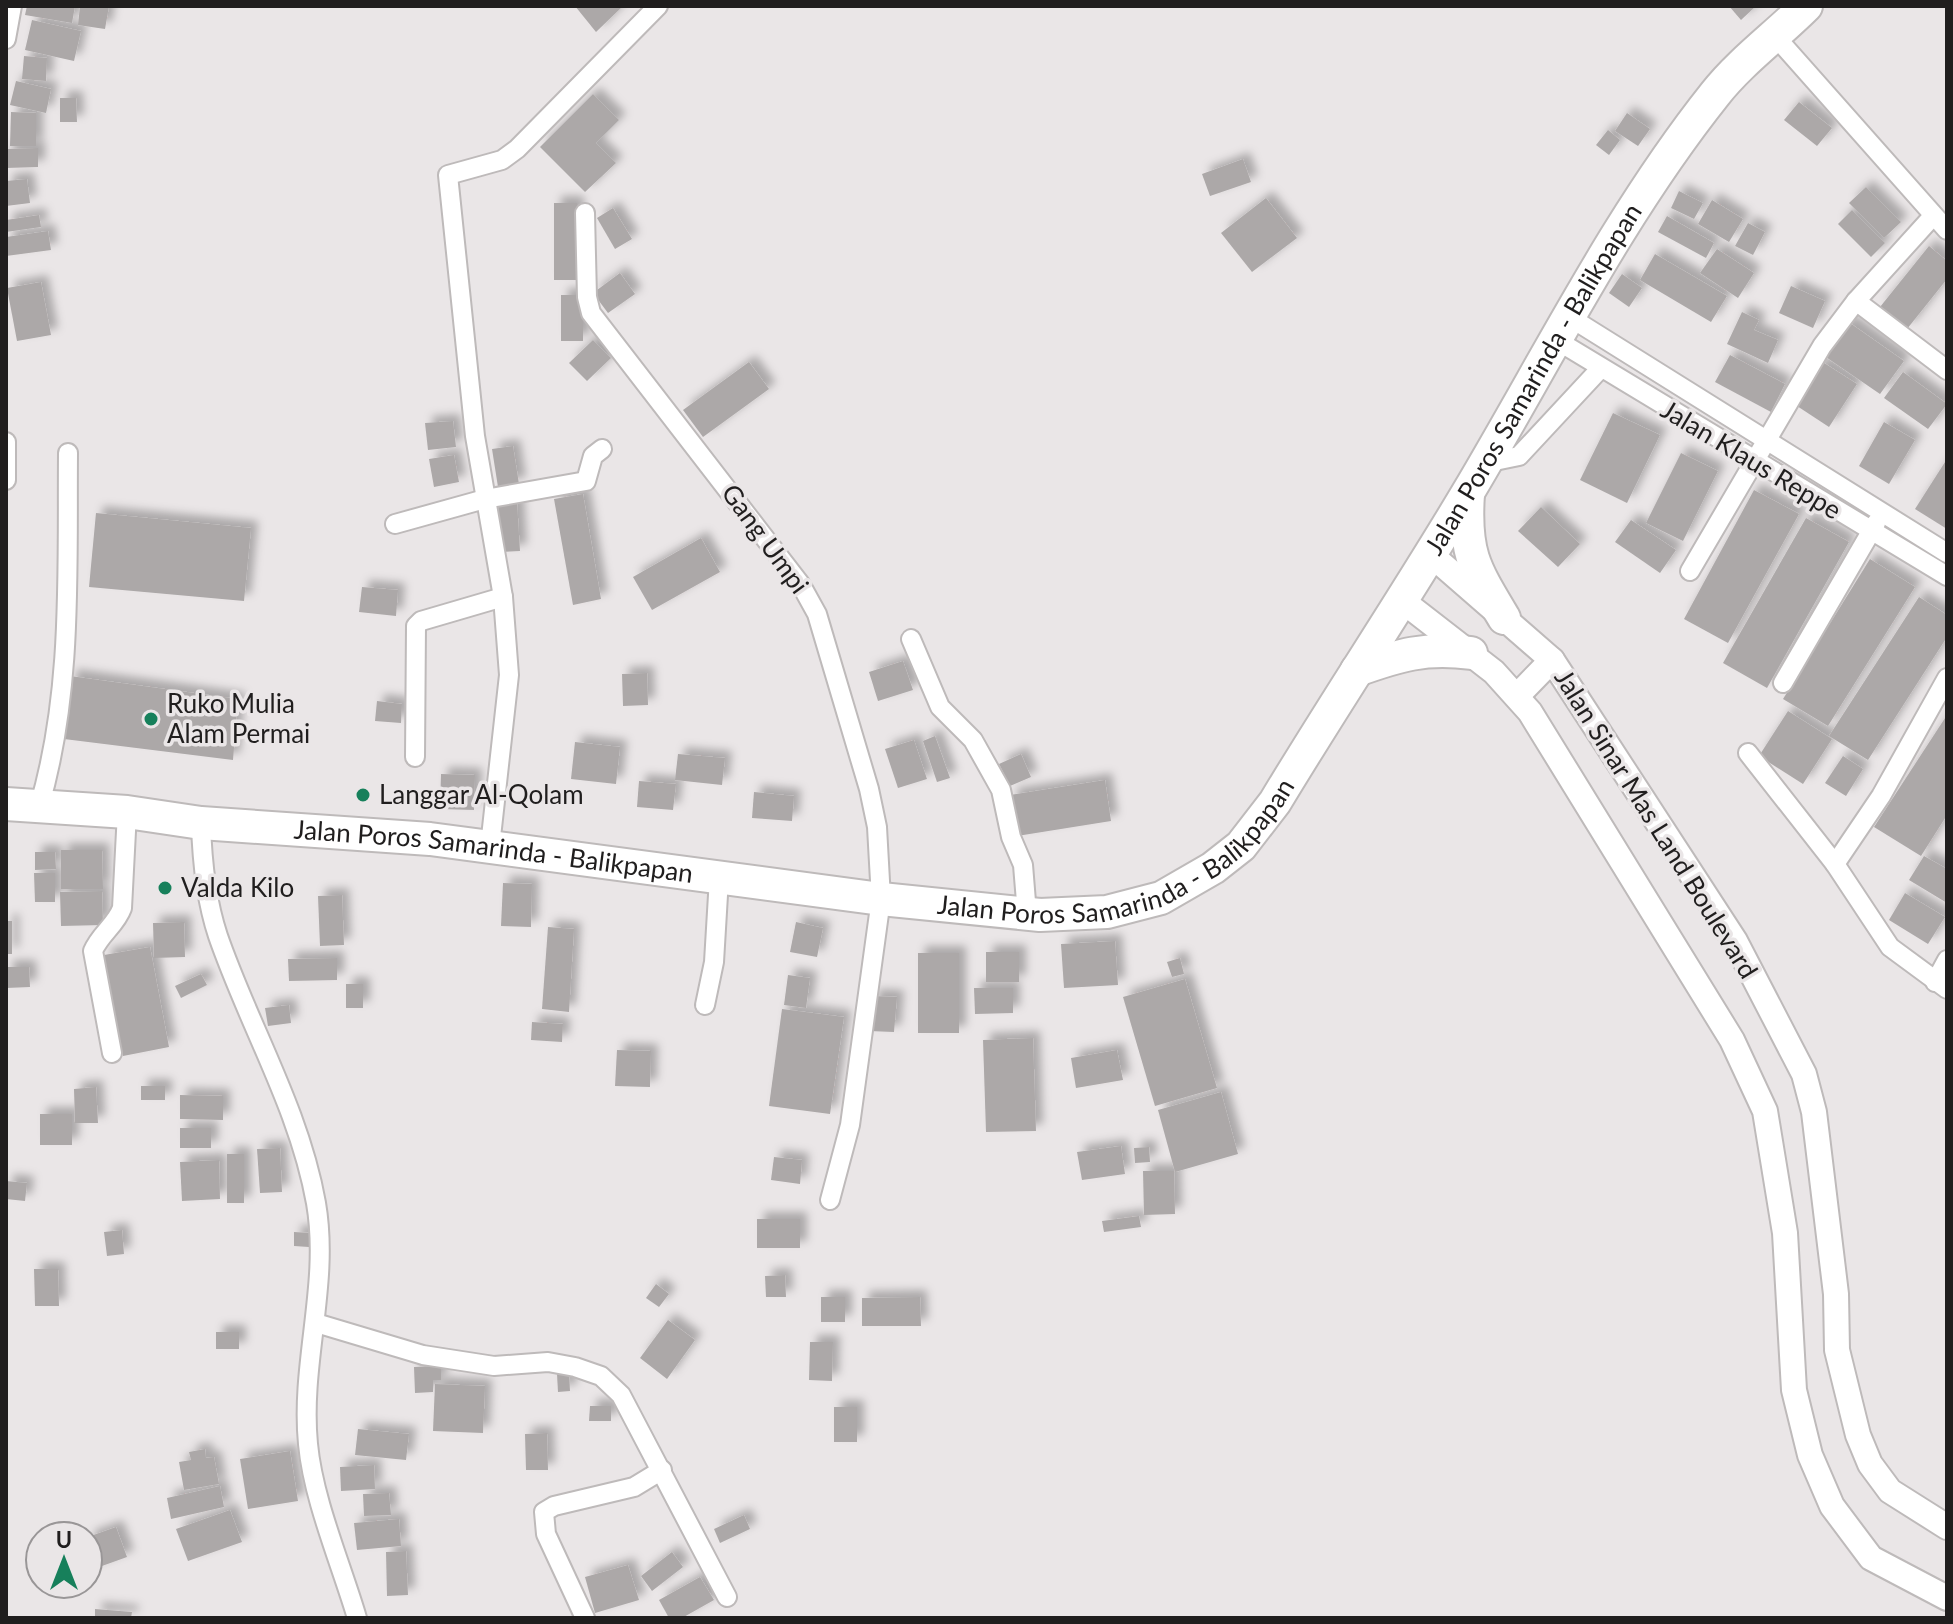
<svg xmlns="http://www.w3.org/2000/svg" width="1953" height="1624" font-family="Lato,sans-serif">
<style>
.building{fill:#aca8a8;filter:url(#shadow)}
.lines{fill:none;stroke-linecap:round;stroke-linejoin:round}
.street-casing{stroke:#bebaba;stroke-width:22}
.secondary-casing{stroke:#bebaba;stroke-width:28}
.highway-casing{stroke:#bebaba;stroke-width:36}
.street{stroke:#fff;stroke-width:18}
.secondary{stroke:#fff;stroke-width:24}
.highway{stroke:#fff;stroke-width:32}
.poi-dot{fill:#17805b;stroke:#eae6e7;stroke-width:3}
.labels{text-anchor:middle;stroke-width:7;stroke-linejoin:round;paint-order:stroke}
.street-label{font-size:26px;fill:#201e1e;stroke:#eae6e7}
.poi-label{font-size:26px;fill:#201e1e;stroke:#eae6e7;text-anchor:start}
</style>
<defs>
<filter id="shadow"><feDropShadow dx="7" dy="-7" stdDeviation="4" flood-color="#0004"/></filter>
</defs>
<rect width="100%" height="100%" fill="#eae6e7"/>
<g class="building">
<polygon points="27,6 75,6 72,23 25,15"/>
<polygon points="80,6 109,6 105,29 78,25"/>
<polygon points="575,6 623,6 596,32"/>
<polygon points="1729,6 1756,6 1741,20"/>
<polygon points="32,20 81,31 74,61 25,50"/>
<polygon points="24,56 47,58 46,81 22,79"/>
<polygon points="16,81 51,89 46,113 10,105"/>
<polygon points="593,94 619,120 596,143 616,163 585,192 540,147"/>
<polygon points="60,98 76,98 77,122 60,122"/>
<polygon points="1799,102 1832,128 1817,146 1784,120"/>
<polygon points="11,112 36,113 36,146 10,146"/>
<polygon points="1627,113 1650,129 1638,146 1615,131"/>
<polygon points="1608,130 1620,140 1609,155 1596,145"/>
<polygon points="38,148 38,167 6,168 6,149"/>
<polygon points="1243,159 1251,182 1210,196 1202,174"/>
<polygon points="27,179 30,203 6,206 6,181"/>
<polygon points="1866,187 1901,222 1884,238 1849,203"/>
<polygon points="1679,191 1703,203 1694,219 1671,208"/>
<polygon points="1266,198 1297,238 1252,272 1221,233"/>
<polygon points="1712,200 1743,219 1729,242 1698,224"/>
<rect x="554" y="203" width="23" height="77"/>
<polygon points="613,208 632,239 615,249 597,218"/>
<polygon points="1852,210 1885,243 1871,257 1838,224"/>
<polygon points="39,215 41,227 6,232 6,220"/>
<polygon points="1667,216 1714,243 1706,258 1658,232"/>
<polygon points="1748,223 1765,232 1753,255 1735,246"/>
<polygon points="48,231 51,250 6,256 6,237"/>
<polygon points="1929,246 1947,261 1947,279 1907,329 1880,307"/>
<polygon points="1717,249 1754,273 1738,298 1700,273"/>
<polygon points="1655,254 1727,296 1711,322 1640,280"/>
<polygon points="620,273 635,294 608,313 593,293"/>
<polygon points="1622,274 1642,288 1629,307 1609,293"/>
<polygon points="41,282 51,335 17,341 7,288"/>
<polygon points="1791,286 1825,301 1813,328 1779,313"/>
<rect x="561" y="295" width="22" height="46"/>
<polygon points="1742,312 1759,320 1754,330 1778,340 1768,363 1727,344"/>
<polygon points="1847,321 1904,361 1880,394 1823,355"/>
<polygon points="593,340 611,358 587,381 569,363"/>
<polygon points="1730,355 1785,384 1771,412 1715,382"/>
<polygon points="1821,361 1857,384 1829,427 1794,404"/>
<polygon points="749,362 769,389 703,437 683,410"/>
<polygon points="1903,372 1947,404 1928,429 1884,398"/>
<polygon points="1613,413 1660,435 1627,503 1580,480"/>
<polygon points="453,421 456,447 428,450 425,423"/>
<polygon points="1884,422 1915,440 1889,484 1859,466"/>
<polygon points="513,446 519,484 498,487 492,449"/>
<polygon points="1681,453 1718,471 1683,541 1646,523"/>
<polygon points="454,455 459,482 434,487 429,459"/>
<polygon points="1945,462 1947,464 1947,529 1915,509"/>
<polygon points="1754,490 1799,514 1728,643 1684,619"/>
<polygon points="583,494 601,599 573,605 554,499"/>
<polygon points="517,502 520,551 500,552 498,503"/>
<polygon points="1541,507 1580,544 1558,567 1518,531"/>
<polygon points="96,513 251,528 244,601 89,587"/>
<polygon points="1806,518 1849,542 1767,688 1723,663"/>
<polygon points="1631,520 1676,550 1660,573 1615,542"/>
<polygon points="701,538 720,572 652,610 633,577"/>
<polygon points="1870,559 1915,587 1828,726 1783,699"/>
<polygon points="362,587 398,590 396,616 359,612"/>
<polygon points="1919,597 1947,615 1947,637 1868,760 1829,736"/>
<polygon points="903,661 913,690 878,701 869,672"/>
<polygon points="647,673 648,705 623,706 622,674"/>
<polygon points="70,676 238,699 233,760 64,739"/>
<polygon points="377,701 402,704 401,723 375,721"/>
<polygon points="1788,711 1832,739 1803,784 1759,756"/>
<polygon points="1947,715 1947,815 1921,856 1874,827"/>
<polygon points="935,736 950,778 937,782 923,741"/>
<polygon points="914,740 927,779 898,788 885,749"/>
<polygon points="575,742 620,747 616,784 571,779"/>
<polygon points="678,754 725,758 722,785 675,780"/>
<polygon points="1021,754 1031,777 1010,786 999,764"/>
<polygon points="1843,756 1863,769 1846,796 1825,783"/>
<polygon points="441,774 475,775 474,810 440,809"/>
<polygon points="1105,780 1111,821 1017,836 1010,795"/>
<polygon points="639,781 676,784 673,810 637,807"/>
<polygon points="754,792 794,796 792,821 752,818"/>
<polygon points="61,850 102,850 103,889 61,889"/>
<polygon points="35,852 55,852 56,869 35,870"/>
<polygon points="1924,856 1947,869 1947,903 1909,880"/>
<polygon points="34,873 55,873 55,902 35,902"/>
<polygon points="503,883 532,884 531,927 501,926"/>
<polygon points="102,891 103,925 61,926 60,892"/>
<polygon points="1905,893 1945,917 1928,944 1889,920"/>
<polygon points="342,895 344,945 320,946 318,896"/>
<rect x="6" y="921" width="6" height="33"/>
<polygon points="184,922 185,957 154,958 153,923"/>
<polygon points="796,922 823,928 817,957 790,952"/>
<polygon points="548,927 574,929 569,1012 542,1009"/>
<polygon points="1115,941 1118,985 1064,988 1061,944"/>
<polygon points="150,947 169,1047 123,1056 104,955"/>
<rect x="986" y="952" width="33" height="30"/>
<rect x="918" y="953" width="41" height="80"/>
<polygon points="337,958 337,980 289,981 288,959"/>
<polygon points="1180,958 1184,974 1172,977 1167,962"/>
<polygon points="6,967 29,967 30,987 6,988"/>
<polygon points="201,974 207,985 181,998 175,986"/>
<polygon points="788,975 810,978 806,1008 784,1005"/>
<polygon points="1185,979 1217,1088 1155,1106 1123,997"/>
<rect x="346" y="984" width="17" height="24"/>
<polygon points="974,988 1013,988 1013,1013 975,1014"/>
<polygon points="872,996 897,997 894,1032 869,1031"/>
<polygon points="289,1005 291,1023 268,1026 265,1008"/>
<polygon points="782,1009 844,1017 830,1114 769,1106"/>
<polygon points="532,1022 563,1024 562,1042 531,1040"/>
<polygon points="1033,1038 1036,1131 986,1132 983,1040"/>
<polygon points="617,1050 651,1051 650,1087 615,1086"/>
<polygon points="1117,1050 1123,1080 1076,1088 1071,1058"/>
<rect x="141" y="1086" width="24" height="14"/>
<polygon points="96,1087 98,1123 75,1123 74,1089"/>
<polygon points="1221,1092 1238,1154 1175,1172 1158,1110"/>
<polygon points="180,1095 223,1096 223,1120 180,1119"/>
<rect x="40" y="1114" width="32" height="31"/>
<rect x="180" y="1128" width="31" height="20"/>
<polygon points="1121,1146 1125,1174 1082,1180 1077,1152"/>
<polygon points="1149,1147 1150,1162 1135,1163 1134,1148"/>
<polygon points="280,1148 282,1192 260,1193 257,1149"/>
<rect x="227" y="1154" width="17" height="49"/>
<polygon points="774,1157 802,1160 800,1184 771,1180"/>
<polygon points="219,1160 220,1199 182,1201 180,1162"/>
<polygon points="1143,1171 1174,1171 1175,1214 1144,1215"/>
<polygon points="6,1181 27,1183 25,1201 6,1199"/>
<polygon points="1139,1216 1141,1227 1104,1232 1102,1221"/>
<rect x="757" y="1219" width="43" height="29"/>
<polygon points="122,1230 124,1254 107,1256 104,1232"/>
<polygon points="294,1232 310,1233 309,1247 294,1246"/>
<polygon points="34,1269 58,1269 59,1306 35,1306"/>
<polygon points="785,1275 786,1297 766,1297 765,1276"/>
<polygon points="656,1284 669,1294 659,1307 646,1298"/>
<rect x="821" y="1297" width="24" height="25"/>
<polygon points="920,1297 921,1326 862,1326 862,1298"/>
<polygon points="668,1320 695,1340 667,1379 640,1358"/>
<rect x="216" y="1332" width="23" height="17"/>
<polygon points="810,1342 833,1342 832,1381 809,1380"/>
<polygon points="441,1366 441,1380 433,1380 433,1392 415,1393 414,1367"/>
<polygon points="569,1373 570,1391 558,1392 557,1374"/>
<polygon points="435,1384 485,1386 483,1433 433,1431"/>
<polygon points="590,1406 611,1406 611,1421 589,1421"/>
<rect x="834" y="1407" width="23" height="35"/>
<polygon points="358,1429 409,1434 406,1460 355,1455"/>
<polygon points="547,1433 548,1470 526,1470 525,1434"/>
<polygon points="205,1449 206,1458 214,1457 219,1484 184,1490 179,1462 191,1460 189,1452"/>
<polygon points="290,1451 298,1501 248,1509 240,1459"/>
<polygon points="374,1465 375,1489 341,1491 340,1467"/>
<polygon points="220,1486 224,1507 171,1519 167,1498"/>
<polygon points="389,1493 391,1515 364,1516 363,1494"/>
<polygon points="230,1510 242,1542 188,1561 176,1529"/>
<polygon points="744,1515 750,1529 720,1543 714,1529"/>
<polygon points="399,1519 401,1546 357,1550 354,1523"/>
<polygon points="116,1527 127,1557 88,1571 88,1537"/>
<polygon points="406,1551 408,1595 387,1596 386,1552"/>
<polygon points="672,1552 683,1567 652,1591 641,1576"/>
<polygon points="628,1565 639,1600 595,1613 585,1577"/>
<polygon points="700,1577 714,1600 682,1618 669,1618 659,1600"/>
<polygon points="95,1609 132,1612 131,1618 95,1618"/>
</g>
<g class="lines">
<g class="street-casing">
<g id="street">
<polyline points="1775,36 1947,230"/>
<polyline points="6,39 12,6"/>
<polyline points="585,213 587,297 591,313 801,585 817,614 869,789 877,827 881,899 850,1125 830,1200"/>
<polyline points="1856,301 1947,370"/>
<polyline points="1571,318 1947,553"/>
<polyline points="1558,341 1947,576"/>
<polyline points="6,442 6,480"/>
<polyline points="1485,463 1519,456 1600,369"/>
<polyline points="395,524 485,499 586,481 593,456 602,449"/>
<polyline points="1690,571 1822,346 1856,301 1933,216"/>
<polyline points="911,639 940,707 973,740 1001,790 1011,837 1023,865 1027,914"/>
<polyline points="1783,683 1876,523"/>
<polyline points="1748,753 1835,864 1890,947 1947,989"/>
<polyline points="415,757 416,626 421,621 503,597"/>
<path d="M39,807C73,692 67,572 68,453"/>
<path d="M201,823C202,861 206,900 218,936C249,1026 299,1108 316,1203C330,1284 300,1363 308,1444C313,1499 341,1564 357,1618"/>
<polyline points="490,846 509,675 503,597 475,436 448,175 502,160 517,149 658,6"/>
<polyline points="1835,864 1881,796 1947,678"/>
<polyline points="1935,982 1947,960"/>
<polyline points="705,1005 714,962 719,878"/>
<path d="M112,1053L93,951C100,934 116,925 122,908L127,812"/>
<polyline points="316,1323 423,1355 494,1366 548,1362 575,1367 601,1376 621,1395 727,1597"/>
<polyline points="585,1618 546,1534 544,1512 554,1506 634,1487 662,1470"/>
</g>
</g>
<g class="secondary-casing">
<g id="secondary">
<polyline points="1429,553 1552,660 1735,941 1804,1074 1814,1112 1836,1294 1837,1350 1858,1435 1870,1464 1890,1491 1947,1527"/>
<polyline points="1400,599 1494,672 1530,712 1732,1040 1765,1111 1785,1233 1794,1390 1810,1455 1832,1506 1871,1558 1947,1598"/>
<polyline points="1517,696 1552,660"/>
</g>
</g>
<g class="highway-casing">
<g id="highway">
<path d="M1468,494C1464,553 1474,568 1504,618"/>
<path d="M1357,670C1399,655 1425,647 1471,653"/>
<path id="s1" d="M6,804L127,812L201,823L430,839L881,899L1040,915L1107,912L1161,898L1213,868L1241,846L1275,802C1337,699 1405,598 1467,494C1547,360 1617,217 1715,94C1740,62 1777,35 1806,6"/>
</g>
</g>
<use href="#street" class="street"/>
<use href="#secondary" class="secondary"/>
<use href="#highway" class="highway"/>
</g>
<g class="poi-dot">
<circle cx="151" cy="719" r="8"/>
<circle cx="363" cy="795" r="8"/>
<circle cx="165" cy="888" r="8"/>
</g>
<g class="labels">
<g class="street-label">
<text dy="9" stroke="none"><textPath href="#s1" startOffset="1810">Jalan Poros Samarinda - Balikpapan</textPath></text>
<text transform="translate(1751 460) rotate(31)" y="9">Jalan Klaus Reppe</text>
<text transform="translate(765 539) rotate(54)" y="9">Gang Umpi</text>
<text transform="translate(1656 824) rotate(58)" y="9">Jalan Sinar Mas Land Boulevard</text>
<text dy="9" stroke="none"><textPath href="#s1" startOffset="1138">Jalan Poros Samarinda - Balikpapan</textPath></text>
<text dy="9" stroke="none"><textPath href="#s1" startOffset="490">Jalan Poros Samarinda - Balikpapan</textPath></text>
</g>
<g class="poi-label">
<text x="167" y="713">Ruko Mulia<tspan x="167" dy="30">Alam Permai</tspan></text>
<text x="379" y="804">Langgar Al-Qolam</text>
<text x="181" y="897">Valda Kilo</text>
</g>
</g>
<rect width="1953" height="1624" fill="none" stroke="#201e1e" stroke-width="16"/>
<g transform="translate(64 1560)"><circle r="38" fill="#eae6e7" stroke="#999697" stroke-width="2"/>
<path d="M0-6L14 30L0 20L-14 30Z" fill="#17805b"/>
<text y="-12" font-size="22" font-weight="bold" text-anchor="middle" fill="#201e1e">U</text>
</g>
</svg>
